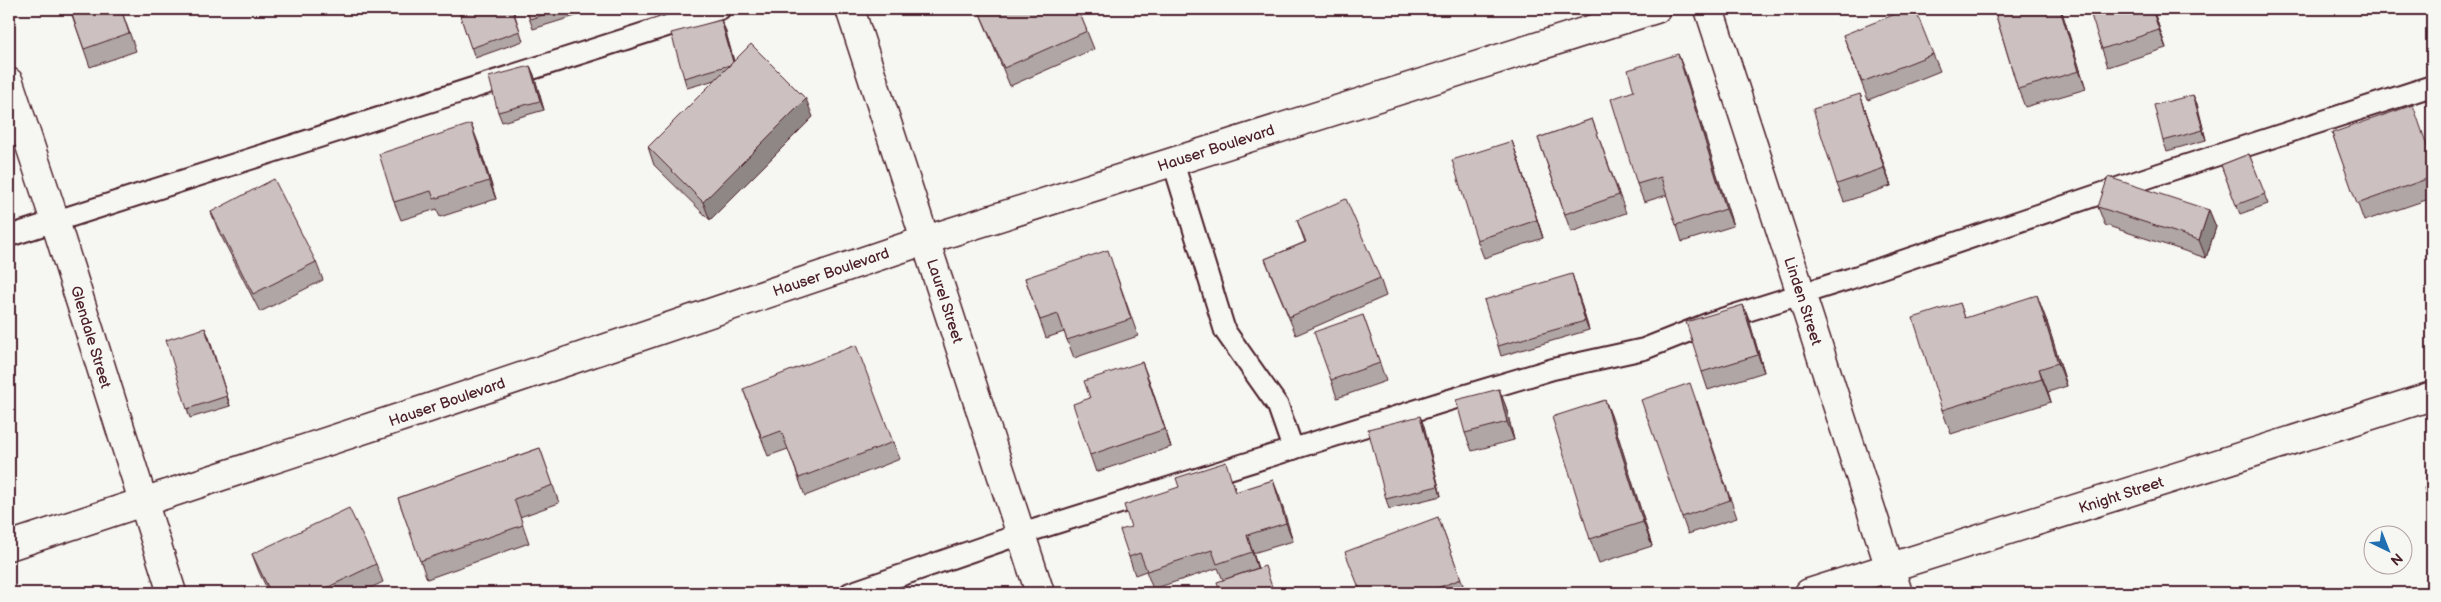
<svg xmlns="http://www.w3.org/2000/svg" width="2441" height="602" font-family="'Balsamiq Sans',sans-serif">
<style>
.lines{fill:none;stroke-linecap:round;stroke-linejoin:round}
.lane-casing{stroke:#4a1f2b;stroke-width:24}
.street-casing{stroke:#4a1f2b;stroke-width:31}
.lane{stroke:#f6f6f2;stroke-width:20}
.street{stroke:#f6f6f2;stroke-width:28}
.wall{fill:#afa6a5;stroke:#4a1f2b}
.shaded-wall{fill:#8f8786;stroke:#4a1f2b}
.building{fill:#ccc1c0;stroke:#4a1f2b}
.labels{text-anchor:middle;stroke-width:4.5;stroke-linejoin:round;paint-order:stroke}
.street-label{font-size:15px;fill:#4a1f2b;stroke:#f6f6f2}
</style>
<rect width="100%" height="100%" fill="#f6f6f2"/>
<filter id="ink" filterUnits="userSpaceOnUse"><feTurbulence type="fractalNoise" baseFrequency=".02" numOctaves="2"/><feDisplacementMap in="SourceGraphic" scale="10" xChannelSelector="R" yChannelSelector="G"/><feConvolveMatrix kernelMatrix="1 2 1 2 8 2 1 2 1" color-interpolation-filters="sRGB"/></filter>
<g filter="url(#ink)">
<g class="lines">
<g class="lane-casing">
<g id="lane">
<polyline points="1173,162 1225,331 1278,406 1293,449"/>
<polyline points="9,236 720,9"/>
<polyline points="850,593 1021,534 1446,401 1553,369 1644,349 1712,322 1849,279 2159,174 2432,86"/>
</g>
</g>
<g class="street-casing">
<g id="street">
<polyline points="850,9 1040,593"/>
<polyline points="1709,9 1898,593"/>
<polyline points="9,82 55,221 172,593"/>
<polyline points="9,546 429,408 926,240 1656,9"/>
<polyline points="1809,593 2432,396"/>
</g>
</g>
<use href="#lane" class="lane"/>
<use href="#street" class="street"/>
</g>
<g class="wall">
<polygon points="70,9 121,9 136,51 90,67"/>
<polygon points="458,9 513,9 523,41 475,58"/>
<polygon points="526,9 583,9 585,13 533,29"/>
<polygon points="978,9 1078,9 1094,49 1010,86"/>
<polygon points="1994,9 2061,9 2086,89 2025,107 2018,89"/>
<polygon points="2153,9 2166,48 2108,67 2102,49"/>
<polygon points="721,20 725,29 734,61 813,117 710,220 654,165 648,147 715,80 687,88 684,78"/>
<polygon points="1843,35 1933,54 1940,71 1868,100"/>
<polygon points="530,66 534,75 544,110 502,122 498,112"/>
<polygon points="1685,72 1733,226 1682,242 1667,195 1644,202 1637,184 1634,91"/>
<polygon points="1860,94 1891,186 1844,202 1837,184"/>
<polygon points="2193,95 2197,104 2206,140 2167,151 2163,141"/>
<polygon points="1592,119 1626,213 1571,232 1538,138"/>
<polygon points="2332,133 2432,159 2432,198 2364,221"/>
<polygon points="1512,141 1518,159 1543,238 1484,258 1477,240"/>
<polygon points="478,142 496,199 440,217 437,209 401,220 394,202"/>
<polygon points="2249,154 2268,204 2240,214 2221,165"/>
<polygon points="2098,207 2209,210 2216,227 2206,258 2105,225"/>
<polygon points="211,212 316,262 323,280 260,312 218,230"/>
<polygon points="1297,220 1380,278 1386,296 1296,335 1272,277 1265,259 1305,242"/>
<polygon points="1114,268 1138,336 1074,358 1064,332 1046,338 1025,278"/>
<polygon points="1575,284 1589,330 1501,356 1498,346"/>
<polygon points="1960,303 1965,318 2046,319 2067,386 2048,392 2051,402 1951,434 1942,410"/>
<polygon points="1743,305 1750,323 1764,372 1708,390 1702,372"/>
<polygon points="1363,315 1386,381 1337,398 1331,380"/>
<polygon points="205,328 230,406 190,418 187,409"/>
<polygon points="1149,380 1171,447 1096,472 1090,455"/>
<polygon points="743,389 893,442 900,459 805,496 788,449 768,456"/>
<polygon points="1499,389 1506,407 1514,440 1472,451 1465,433"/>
<polygon points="1605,400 1614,423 1652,546 1599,563 1590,539"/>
<polygon points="1697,401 1737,518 1688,534 1682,517"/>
<polygon points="1424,426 1441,496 1389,509 1386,499"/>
<polygon points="540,448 559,503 520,517 529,543 427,579 398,498"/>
<polygon points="1232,480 1236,492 1273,480 1293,541 1253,553 1258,568 1223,580 1218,568 1153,589 1146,571 1135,575 1129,557 1131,527"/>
<polygon points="1438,517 1466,593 1360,593"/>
<polygon points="252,554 376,564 383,582 360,593 269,593 259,572"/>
</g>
<g class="shaded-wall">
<polygon points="2060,9 2061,9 2086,89 2079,71"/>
<polygon points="2152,9 2153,9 2166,48 2159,30"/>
<polygon points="721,20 725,29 737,74 734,64"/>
<polygon points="1678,54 1685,72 1733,226 1726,209"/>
<polygon points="530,66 534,75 544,110 540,101"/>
<polygon points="1860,94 1866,112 1891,186 1884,168"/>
<polygon points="2193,95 2197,104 2206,140 2203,130"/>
<polygon points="806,99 813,117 710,220 703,202"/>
<polygon points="471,124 478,142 496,199 489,181"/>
<polygon points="1512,141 1518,159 1543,238 1537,220"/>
<polygon points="2209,210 2216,227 2206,258 2199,240"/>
<polygon points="1572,274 1575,284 1589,330 1585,321"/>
<polygon points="2037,295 2046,319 2067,386 2058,363"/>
<polygon points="1743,305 1750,323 1764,372 1758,355"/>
<polygon points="205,328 209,337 230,406 227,396"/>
<polygon points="1142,362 1149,380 1171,447 1165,429"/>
<polygon points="2039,369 2048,392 2051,402 2042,379"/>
<polygon points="1499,389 1506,407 1514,440 1507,422"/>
<polygon points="1605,400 1614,423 1652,546 1643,522"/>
<polygon points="1420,416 1424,426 1441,496 1438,486"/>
<polygon points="1273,480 1280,498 1293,541 1286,523"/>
<polygon points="1247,535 1253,553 1258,570 1252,552"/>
</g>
<g class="building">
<polygon points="70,9 121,9 129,33 84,49"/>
<polygon points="458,9 512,9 520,31 471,48"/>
<polygon points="526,9 563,9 530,19"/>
<polygon points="978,9 1078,9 1087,31 1004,68"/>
<polygon points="1908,9 1915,9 1933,54 1862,82 1843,35"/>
<polygon points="1994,9 2060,9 2079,71 2018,89"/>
<polygon points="2089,9 2152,9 2159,30 2102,49"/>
<polygon points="721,20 733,62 730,65 684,78 671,33"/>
<polygon points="751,44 806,99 703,202 648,147"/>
<polygon points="1678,54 1726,209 1676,225 1661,177 1637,184 1611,99 1634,91 1628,70"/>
<polygon points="530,66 540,101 498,112 489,77"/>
<polygon points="1860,94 1884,168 1837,184 1813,109"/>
<polygon points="2193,95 2203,130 2163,141 2154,105"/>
<polygon points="2413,105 2432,160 2432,177 2357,204 2332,133"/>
<polygon points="1592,119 1619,195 1565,214 1538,138"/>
<polygon points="471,124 489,181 434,199 431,191 394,202 379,154"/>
<polygon points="1512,141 1537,220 1477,240 1452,160"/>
<polygon points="2249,154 2265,194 2236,205 2221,165"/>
<polygon points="2108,177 2209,210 2199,240 2098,207"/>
<polygon points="274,179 316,262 253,294 211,212"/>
<polygon points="1346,199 1380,278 1289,317 1265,259 1306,242 1297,220"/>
<polygon points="1108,250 1131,319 1067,340 1058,314 1040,320 1025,278"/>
<polygon points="1572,274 1585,321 1498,346 1484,300"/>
<polygon points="2037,295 2058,363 2039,369 2042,379 1942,410 1913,318 1960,303 1965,318"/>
<polygon points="1743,305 1758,355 1702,372 1686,322"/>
<polygon points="1363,315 1380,363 1331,380 1314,332"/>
<polygon points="205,328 227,396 187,409 166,340"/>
<polygon points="856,345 893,442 799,478 781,431 762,438 743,389"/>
<polygon points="1142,362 1165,429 1090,455 1073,404 1090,398 1084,381"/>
<polygon points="1690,383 1730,500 1682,517 1641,400"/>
<polygon points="1499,389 1507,422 1465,433 1456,400"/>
<polygon points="1605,400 1643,522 1590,539 1552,417"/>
<polygon points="1420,416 1438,486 1386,499 1368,429"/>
<polygon points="540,448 553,485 514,499 523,525 420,561 398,498"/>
<polygon points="1226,462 1235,492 1273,480 1286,523 1247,535 1252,552 1217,564 1212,550 1147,571 1140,553 1129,557 1120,530 1131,527 1124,505 1179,487 1176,478"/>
<polygon points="2432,486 2432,513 2424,488"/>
<polygon points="349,508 376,564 316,593 271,593 252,554"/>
<polygon points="1438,517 1461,579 1424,593 1361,593 1345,552"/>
<polygon points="1265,566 1274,593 1220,593 1217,582"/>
</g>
</g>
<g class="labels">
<g class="street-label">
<text transform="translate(1216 148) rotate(-18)" y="5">Hauser Boulevard</text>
<text transform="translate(831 272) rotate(-19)" y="5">Hauser Boulevard</text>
<text transform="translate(945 301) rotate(72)" y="5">Laurel Street</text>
<text transform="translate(1803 301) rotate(72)" y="5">Linden Street</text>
<text transform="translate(91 337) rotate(73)" y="5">Glendale Street</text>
<text transform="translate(447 402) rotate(-19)" y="5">Hauser Boulevard</text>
<text transform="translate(2121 495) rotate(-18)" y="5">Knight Street</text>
</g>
</g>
<rect width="2441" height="602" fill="none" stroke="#f6f6f2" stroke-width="30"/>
<rect x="15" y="15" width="2411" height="572" fill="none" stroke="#4a1f2b" stroke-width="2" filter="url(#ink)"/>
<g transform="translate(2388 550) rotate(137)"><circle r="24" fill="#f6f6f2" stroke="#b1a0a2"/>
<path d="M0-4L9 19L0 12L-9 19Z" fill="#1f6fb2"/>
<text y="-8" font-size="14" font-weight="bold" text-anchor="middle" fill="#4a1f2b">N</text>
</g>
</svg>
